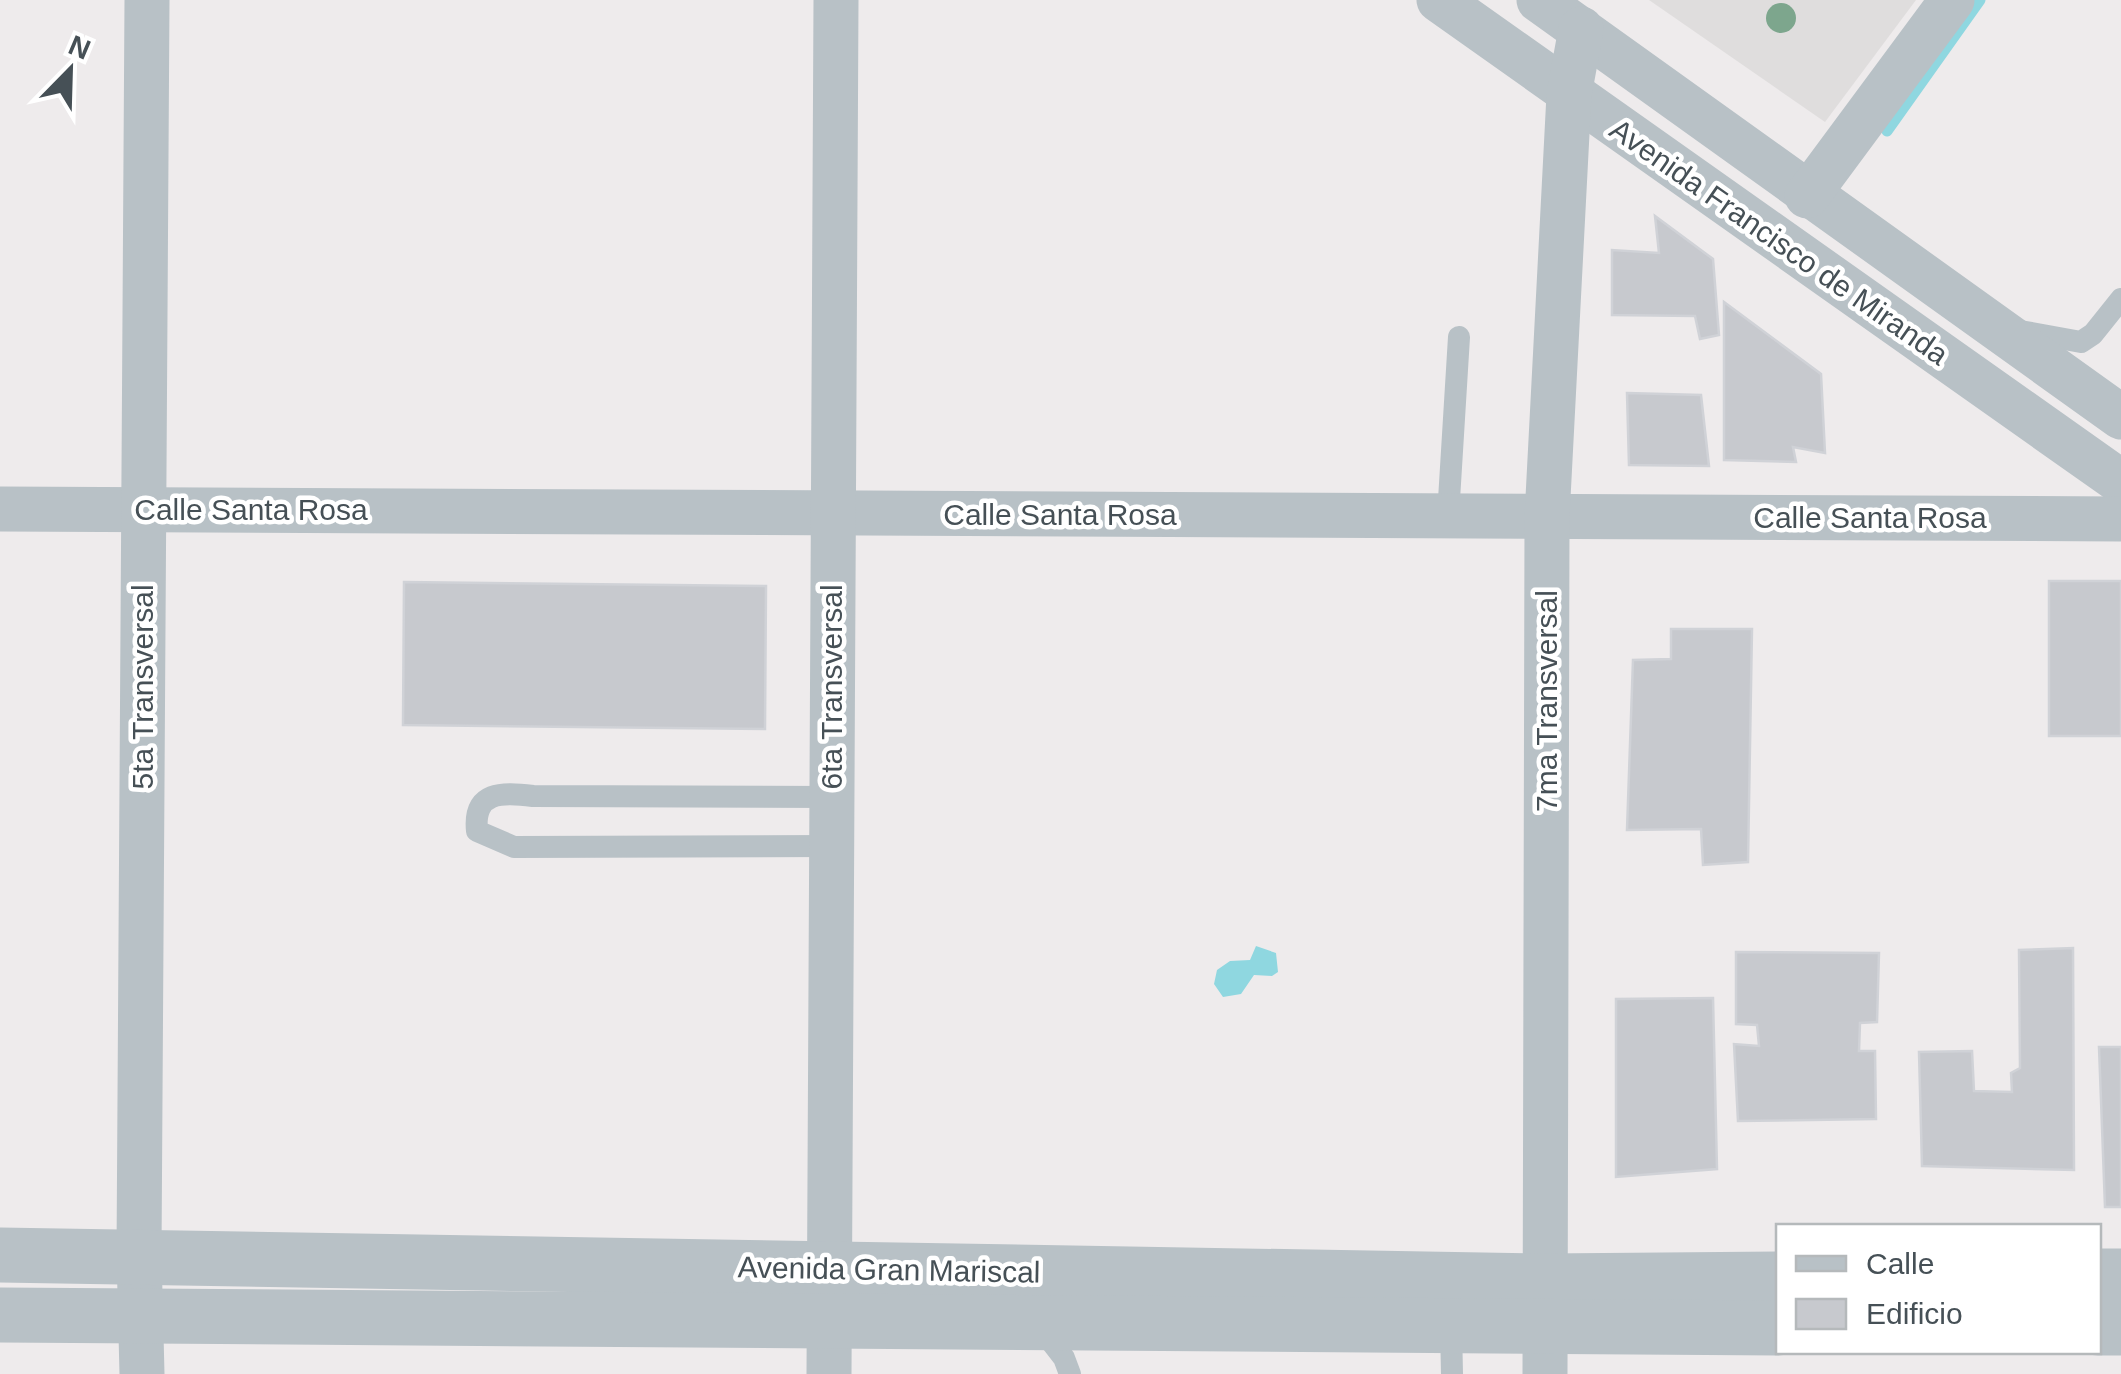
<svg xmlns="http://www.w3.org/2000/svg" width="2121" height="1374" font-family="Arial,sans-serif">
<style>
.education{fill:#dfdddd}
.water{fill:#8fd7e0}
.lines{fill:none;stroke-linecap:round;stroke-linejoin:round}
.stream{stroke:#8fd7e0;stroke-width:11}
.building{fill:#c7c9ce;stroke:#d0d2d7;stroke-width:2.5}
.service{stroke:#b8c1c6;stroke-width:22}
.minor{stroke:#b8c1c6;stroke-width:45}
.tertiary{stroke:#b8c1c6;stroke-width:55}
.tree{fill:#7da68d}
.labels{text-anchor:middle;stroke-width:9;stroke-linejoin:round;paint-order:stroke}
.street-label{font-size:30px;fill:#465056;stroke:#fff}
</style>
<rect width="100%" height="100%" fill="#eeebec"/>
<polygon class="education" points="1649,0 1916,0 1825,122"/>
<polygon class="water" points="1256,946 1276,953 1278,972 1272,976 1254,975 1241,994 1223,997 1214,984 1217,970 1230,961 1250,960"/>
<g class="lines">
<polyline class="stream" points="1887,131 1980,0"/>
</g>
<g class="building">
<polygon points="1655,216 1713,259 1719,335 1700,339 1695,316 1612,315 1612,250 1659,253"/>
<polygon points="1724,302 1821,374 1825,453 1793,447 1796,462 1724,460"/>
<polygon points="1627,393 1701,395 1709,466 1629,465"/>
<rect x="2049" y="581" width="72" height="155"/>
<polygon points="404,582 766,586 765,729 403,725"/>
<polygon points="1671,629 1752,629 1748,862 1703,865 1701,829 1627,830 1633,660 1671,659"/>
<polygon points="2073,948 2074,1170 1922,1166 1919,1052 1972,1051 1974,1091 2012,1092 2011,1073 2020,1068 2019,950"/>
<polygon points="1736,952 1879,953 1877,1022 1860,1023 1859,1051 1875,1051 1876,1119 1738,1121 1734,1044 1759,1046 1757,1025 1736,1024"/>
<polygon points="1713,998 1717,1169 1616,1177 1616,999"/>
<polygon points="2099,1047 2121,1047 2121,1207 2105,1207"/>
</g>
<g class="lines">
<g class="service">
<polyline points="2020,331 2081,342 2093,334 2121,299"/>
<polyline points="1448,516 1459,337"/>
<path d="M831,797L533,796C502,792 473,791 477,831L514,847L832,846"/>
<polyline points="1451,1326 1452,1374"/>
<polyline points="1040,1327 1064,1358 1070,1374"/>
</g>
<g class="minor">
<polyline points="1439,0 2121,482"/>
<polyline points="1539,0 2121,417"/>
<polyline points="1807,196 1952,0"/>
<polyline points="0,509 2121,519"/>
<polyline points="142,1374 139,1254 147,0"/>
<polyline points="829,1374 836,0"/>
<polyline points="1545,1374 1547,517 1569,95 1581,29"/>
</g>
<g class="tertiary">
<polyline points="0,1255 1546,1281 1778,1279"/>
<polyline points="2098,1276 2121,1276"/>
<polyline points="0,1315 1778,1328"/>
<polyline points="2098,1328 2121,1328"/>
</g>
</g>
<circle class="tree" cx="1781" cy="18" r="15"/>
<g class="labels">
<g class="street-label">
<text transform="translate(1779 242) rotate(35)" y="10">Avenida Francisco de Miranda</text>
<text x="251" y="520">Calle Santa Rosa</text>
<text x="1060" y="525">Calle Santa Rosa</text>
<text x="1870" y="528">Calle Santa Rosa</text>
<text transform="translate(143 687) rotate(-90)" y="10">5ta Transversal</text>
<text transform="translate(832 687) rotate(-90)" y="10">6ta Transversal</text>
<text transform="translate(1547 701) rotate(-90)" y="10">7ma Transversal</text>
<text transform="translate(889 1270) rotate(1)" y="10">Avenida Gran Mariscal</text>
</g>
</g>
<rect x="1776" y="1224" width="325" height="130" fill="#ffffff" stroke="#b5b9bb" stroke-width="2.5"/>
<rect x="1796" y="1256" width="50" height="15" fill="#b8c1c6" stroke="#b5b9bb" stroke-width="2.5"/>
<text x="1866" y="1274" font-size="30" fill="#465056">Calle</text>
<rect x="1796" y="1299" width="50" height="30" fill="#c7c9ce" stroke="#b5b9bb" stroke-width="2.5"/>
<text x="1866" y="1324" font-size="30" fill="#465056">Edificio</text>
<g transform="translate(70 70) rotate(23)" stroke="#ffffff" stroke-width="8" paint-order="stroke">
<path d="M0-8L18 38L0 25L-18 38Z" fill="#465056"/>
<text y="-15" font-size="28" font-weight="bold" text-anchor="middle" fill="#465056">N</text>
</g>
</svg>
